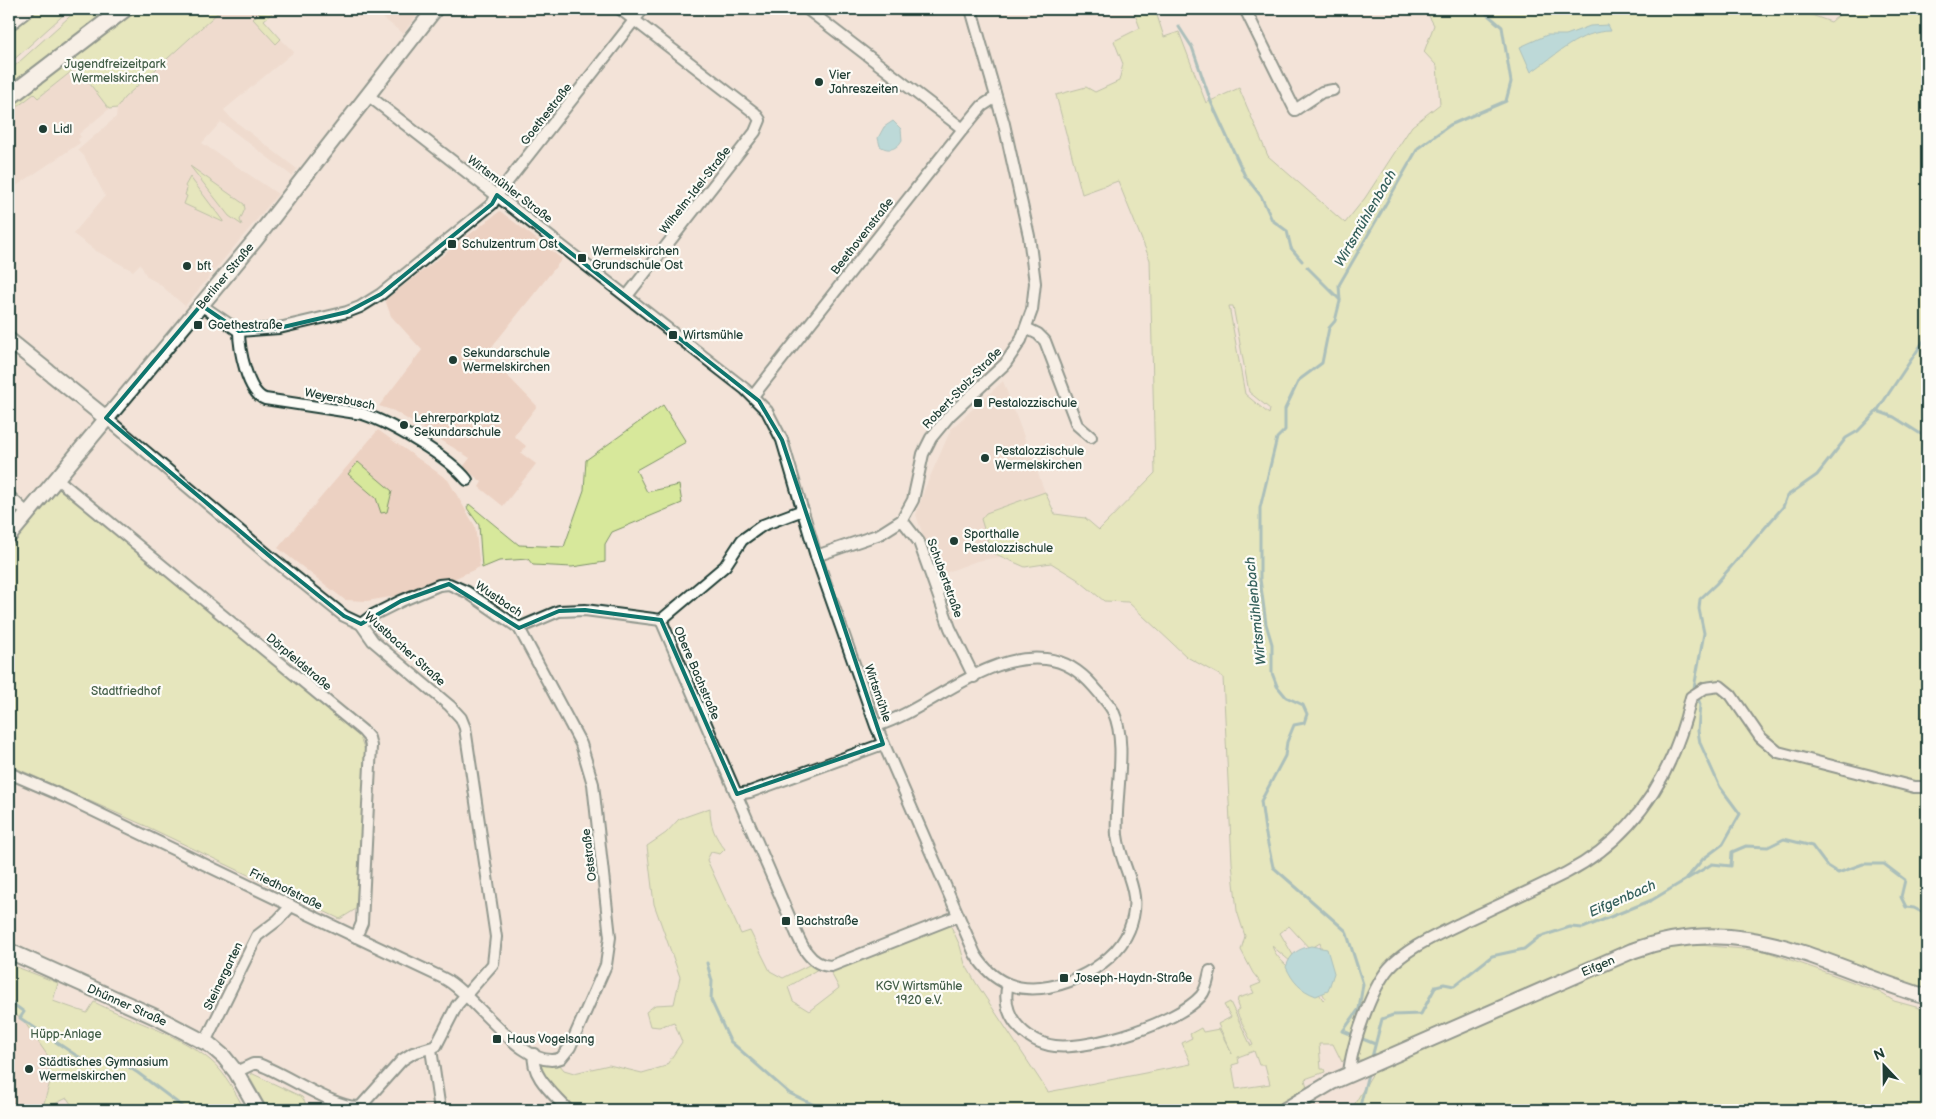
<svg xmlns="http://www.w3.org/2000/svg" width="1936" height="1119" font-family="'Balsamiq Sans',sans-serif">
<style>
.built{fill:#ecd1c2}
.green{fill:#d7e89b;stroke:#7b9268;fill-rule:evenodd}
.water{fill:#7dcdd7;stroke:#579396}
.lines{fill:none;stroke-linecap:round;stroke-linejoin:round}
.stream{stroke:#579396;stroke-width:3}
.street-casing{stroke:#1f3d34;stroke-width:14}
.secondary-casing{stroke:#1f3d34;stroke-width:18}
.primary-casing{stroke:#1f3d34;stroke-width:20}
.street{stroke:#fdfcf7;stroke-width:10}
.secondary{stroke:#fdfcf7;stroke-width:14}
.primary{stroke:#fdfcf7;stroke-width:16}
.marked{fill:none;stroke:#0f766e;stroke-width:4;stroke-linejoin:round}
.poi-dot{fill:#1f3d34;stroke:#fdfcf7;stroke-width:2}
.labels{text-anchor:middle;stroke-width:4.5;stroke-linejoin:round;paint-order:stroke}
.park-label{font-size:12px;fill:#445f49;stroke:#fdfcf7}
.poi-label{font-size:12px;fill:#1f3d34;stroke:#fdfcf7;text-anchor:start}
.street-label{font-size:12px;fill:#1f3d34;stroke:#fdfcf7}
.water-label{font-size:14px;font-style:italic;fill:#36615d;stroke:#fdfcf7}
</style>
<rect width="100%" height="100%" fill="#f3e3d8"/>
<filter id="ink" filterUnits="userSpaceOnUse"><feTurbulence type="fractalNoise" baseFrequency=".02" numOctaves="2"/><feDisplacementMap in="SourceGraphic" scale="10" xChannelSelector="R" yChannelSelector="G"/><feConvolveMatrix kernelMatrix="1 2 1 2 8 2 1 2 1" color-interpolation-filters="sRGB"/></filter>
<g filter="url(#ink)">
<g class="built">
<polygon points="222,9 269,9 259,18 294,52 224,110 231,118 297,169 292,176 221,122 202,143 278,194 185,306 158,283 147,277 140,264 133,271 96,251 73,234 105,196 84,156 78,150 116,117 117,108 124,98"/>
<polygon points="372,9 421,9 403,34"/>
<polygon points="77,67 109,109 79,134 81,137 78,139 80,143 9,191 9,113 34,93 38,98"/>
<polygon points="500,211 562,259 486,354 537,406 514,436 526,446 521,453 536,464 503,506 479,487 482,482 463,467 470,458 394,411 379,406 422,350 391,316 385,300"/>
<polygon points="1003,381 1045,492 986,513 991,552 1000,557 977,561 937,576 916,515 925,488 951,429"/>
<polygon points="378,430 448,480 475,526 480,567 451,580 435,580 396,596 367,601 345,600 278,548"/>
<polygon points="9,1011 23,1020 49,1056 50,1082 41,1110 9,1110"/>
</g>
<g class="green">
<polygon points="38,9 70,9 9,64 9,31"/>
<polygon points="78,9 114,9 9,90 9,71"/>
<polygon points="135,9 222,9 124,98 117,108 109,109 77,67 38,98 34,94 9,113 9,104"/>
<polygon points="263,9 277,9 264,20 281,39 276,44 253,19"/>
<path d="M1133,9H1155L1164,37L1179,32L1206,103L1239,88L1268,156L1345,223L1365,198L1412,126L1440,104L1437,66L1424,52L1434,25L1425,9H1795L1831,22L1846,9H1927V991L1771,937L1748,933L1695,931L1365,1060H1359L1349,1054L1342,1062L1333,1044H1319L1321,1069H1324L1325,1072L1305,1079L1311,1106L1306,1110H574L542,1076L539,1070L545,1062L559,1064L564,1070L574,1073L609,1065L642,1073L666,1066L682,1042L674,1022L659,1027L650,1026L646,1012L655,1005L674,1004L680,977L654,904L647,846L666,833L679,819L710,808C710,825 714,836 725,849L720,854L711,852L707,860L741,934L750,931L770,971L783,978L811,964L818,969L788,987L793,1001L809,1011L839,988L830,971L950,924L960,946L965,964L976,983L1048,1092L1191,1064L1182,1043L1192,1038L1190,1034L1201,1028L1203,1032L1219,1029L1232,1054L1218,1024L1231,1017L1224,1005L1230,1002L1251,1046L1253,1045L1236,1011L1239,1009L1237,1004L1238,998L1254,993L1251,987L1261,983L1253,973L1241,950L1245,936L1237,911L1232,863L1223,677L1187,657L1128,602L1104,601L1077,579L1051,563L1025,567L991,552L981,519L986,513L1045,492L1055,514L1085,518L1099,530L1155,473L1150,260L1118,181L1082,194L1056,95L1086,87L1095,92L1119,81L1123,64L1114,41L1140,28ZM1229,306H1233L1249,392L1270,409L1269,414L1245,394ZM1289,926L1310,949L1320,943L1325,961L1322,992L1325,998L1323,1000C1311,977 1280,969 1272,946L1303,972L1280,933ZM1254,1051L1259,1065H1265L1270,1084L1236,1089L1232,1065L1239,1063L1238,1057Z"/>
<polygon points="190,166 244,204 245,209 240,220 242,225 229,216"/>
<polygon points="190,177 223,221 223,222 184,204 187,196 185,195 187,189 185,186"/>
<polygon points="663,405 686,442 636,470 647,492 679,485 682,503 612,532 605,544 605,562 572,567 533,565 528,559 499,561 482,568 479,525 467,508 469,504 519,545 564,547 584,490 586,460"/>
<polygon points="358,462 392,491 387,512 381,513 376,498 348,474"/>
<polygon points="60,488 358,732 366,753 356,909 340,919 148,827 9,765 9,549"/>
<polygon points="1722,940 1770,947 1882,989 1769,949 1722,942 1688,944 1765,951 1842,978 1879,992 1894,1001 1927,1010 1927,1110 1351,1110 1376,1068 1649,950 1693,941"/>
<path d="M9,964L58,983L53,1001L87,1013L94,1002C129,1020 181,1035 210,1060C226,1073 235,1093 245,1110H75L67,1098L42,1110L50,1082L48,1056L23,1020L9,1011Z"/>
<polygon points="251,1073 302,1097 305,1102 306,1110 268,1110 250,1078"/>
</g>
<g class="water">
<path d="M1608,25L1611,31C1579,31 1557,55 1531,72L1520,47L1547,35H1566L1590,26Z"/>
<path d="M893,121L901,129L902,140C897,149 889,152 880,146L878,138L884,127Z"/>
<path d="M1311,946L1327,949L1334,973L1328,991L1316,996C1300,990 1293,982 1286,967C1291,953 1298,949 1311,946Z"/>
</g>
<g class="lines">
<g class="stream">
<polyline points="1179,27 1192,47 1211,102 1245,176 1261,196 1272,220 1287,231 1291,248 1302,261"/>
<polyline points="1307,267 1340,300"/>
<polyline points="1877,411 1894,417 1927,438"/>
<polyline points="1686,879 1703,859 1723,844 1740,814 1720,787 1700,743 1698,731 1700,704 1694,688 1704,633 1699,609 1700,599 1716,584 1783,507 1787,496 1817,475 1846,438 1858,431 1877,411 1927,336"/>
<polyline points="707,963 712,981 711,1000 730,1041 789,1093 825,1110"/>
<polyline points="9,1001 24,1012 20,1018 74,1054 99,1068"/>
<polyline points="1375,1044 1343,1031 1359,1009 1363,984 1346,931 1273,867 1265,830 1261,801 1285,756 1287,742 1294,725 1304,723 1307,714 1303,705 1286,697 1277,686 1272,673 1272,644 1266,624 1260,579 1260,508 1277,438 1285,430 1285,409 1299,380 1322,363 1329,328 1335,321 1340,301 1339,285 1418,148 1450,125 1506,101 1511,82 1502,27 1481,9"/>
<polyline points="1371,1061 1382,1019 1393,1015 1421,1014 1436,986 1444,984 1454,986 1492,956 1524,949 1539,937 1570,927 1583,928 1652,900 1712,864 1731,866 1732,852 1746,846 1768,847 1784,839 1812,846 1827,866 1838,873 1863,864 1884,864 1905,880 1901,897 1906,907 1914,908 1927,915"/>
<polyline points="107,1062 124,1064 138,1073 187,1110"/>
<polyline points="1359,1110 1369,1070"/>
</g>
<g class="street-casing">
<g id="street">
<polyline points="620,9 755,113 760,120 755,132 627,296"/>
<polyline points="807,9 963,129"/>
<polyline points="1245,9 1295,110 1322,92 1333,90"/>
<path d="M369,96L745,389L767,411L782,440L816,556L876,726L975,954C983,967 993,978 1008,984C1047,1000 1113,970 1129,930C1145,891 1121,870 1117,835C1114,798 1129,745 1113,711C1108,702 1100,694 1094,687C1082,673 1065,661 1046,659C985,652 931,709 876,726"/>
<polyline points="201,305 239,331 279,328 347,312 360,307 381,294 492,204 497,195 643,9"/>
<polyline points="1026,328 1038,334 1045,341 1077,425 1091,437"/>
<path d="M239,331C239,348 247,393 265,399L363,414C391,423 449,457 467,480"/>
<polyline points="753,396 963,129 982,106 996,97"/>
<path d="M106,418L273,559L344,616L361,624L373,641L450,706L461,718L465,728L496,937L493,964L457,1005L436,1046L413,1053L402,1060L361,1106C341,1113 281,1071 258,1064H253L236,1072"/>
<polyline points="56,478 363,731 369,738 371,746 362,923 356,937"/>
<polyline points="9,496 28,514"/>
<polyline points="902,520 919,542 950,628 974,677"/>
<polyline points="816,556 880,534 902,520 913,500 923,454 931,438 950,415 1005,364 1021,340 1032,310 1035,283 1029,236 1004,124 971,9"/>
<path d="M661,620L789,916C798,936 806,966 831,966L958,916"/>
<polyline points="661,620 725,566 742,540 763,525 803,510"/>
<polyline points="519,628 559,611 585,610 661,620"/>
<path d="M9,773L65,797C191,858 317,919 443,978C473,992 525,1074 561,1058L570,1047L606,965L610,937L593,784L581,744L519,628L467,592L449,584L439,585L401,601L373,615L361,624"/>
<polyline points="737,794 750,792 883,744"/>
<path d="M1008,984C1004,999 1007,1012 1016,1024C1026,1036 1039,1044 1055,1046C1091,1050 1177,1023 1201,996C1207,989 1208,979 1210,971"/>
<polyline points="205,1042 257,936 278,920 291,906"/>
<polyline points="431,1049 440,1110"/>
<path d="M534,1054C530,1076 555,1095 568,1110"/>
<path d="M1349,1074C1351,1047 1371,989 1389,968C1408,947 1438,935 1463,922C1497,906 1532,890 1566,873C1637,836 1674,773 1691,697L1705,688L1720,686L1731,695L1760,737L1778,752L1914,787H1927"/>
</g>
</g>
<g class="secondary-casing">
<g id="secondary">
<polyline points="9,23 27,9"/>
<polyline points="9,340 106,418"/>
<polyline points="9,536 256,239 435,9"/>
<polyline points="9,951 160,1019 210,1045 224,1057 236,1072 258,1110"/>
<path d="M1285,1110L1332,1082L1632,951C1743,909 1823,966 1927,997"/>
</g>
</g>
<g class="primary-casing">
<polyline id="primary" points="9,97 124,9"/>
</g>
<use href="#street" class="street"/>
<use href="#secondary" class="secondary"/>
<use href="#primary" class="primary"/>
</g>
</g>
<path d="M0 0H1936V1119H0ZM497,195L759,401L782,440L883,744L737,794L661,620L585,610L559,611L519,628L449,584L401,601L361,624L344,616L273,559L106,418L201,305L239,331L279,328L347,312L381,294L492,204Z" fill="#f3e3d8" fill-opacity=".55" fill-rule="evenodd"/>
<path class="marked" d="M497,195L759,401L782,440L883,744L737,794L661,620L585,610L559,611L519,628L449,584L401,601L361,624L344,616L273,559L106,418L201,305L239,331L279,328L347,312L381,294L492,204Z"/>
<g class="poi-dot">
<circle cx="819" cy="82" r="5"/>
<circle cx="43" cy="129" r="5"/>
<rect x="447" y="239" width="10" height="10" rx="2.5"/>
<rect x="577" y="253" width="10" height="10" rx="2.5"/>
<circle cx="187" cy="266" r="5"/>
<rect x="193" y="320" width="10" height="10" rx="2.5"/>
<rect x="668" y="330" width="10" height="10" rx="2.5"/>
<circle cx="453" cy="360" r="5"/>
<rect x="973" y="398" width="10" height="10" rx="2.5"/>
<circle cx="404" cy="425" r="5"/>
<circle cx="985" cy="458" r="5"/>
<circle cx="954" cy="541" r="5"/>
<rect x="781" y="916" width="10" height="10" rx="2.5"/>
<rect x="1059" y="973" width="10" height="10" rx="2.5"/>
<rect x="492" y="1034" width="10" height="10" rx="2.5"/>
<circle cx="29" cy="1069" r="5"/>
</g>
<g class="labels">
<g class="park-label">
<text x="115" y="68">Jugendfreizeitpark<tspan x="115" dy="14">Wermelskirchen</tspan></text>
<text x="126" y="695">Stadtfriedhof</text>
<text x="919" y="990">KGV Wirtsmühle<tspan x="919" dy="14">1920 e.V.</tspan></text>
<text x="66" y="1038">Hüpp-Anlage</text>
</g>
<g class="poi-label">
<text x="829" y="79">Vier<tspan x="829" dy="14">Jahreszeiten</tspan></text>
<text x="53" y="133">Lidl</text>
<text x="462" y="248">Schulzentrum Ost</text>
<text x="592" y="255">Wermelskirchen<tspan x="592" dy="14">Grundschule Ost</tspan></text>
<text x="197" y="270">bft</text>
<text x="208" y="329">Goethestraße</text>
<text x="683" y="339">Wirtsmühle</text>
<text x="463" y="357">Sekundarschule<tspan x="463" dy="14">Wermelskirchen</tspan></text>
<text x="988" y="407">Pestalozzischule</text>
<text x="414" y="422">Lehrerparkplatz<tspan x="414" dy="14">Sekundarschule</tspan></text>
<text x="995" y="455">Pestalozzischule<tspan x="995" dy="14">Wermelskirchen</tspan></text>
<text x="964" y="538">Sporthalle<tspan x="964" dy="14">Pestalozzischule</tspan></text>
<text x="796" y="925">Bachstraße</text>
<text x="1074" y="982">Joseph-Haydn-Straße</text>
<text x="507" y="1043">Haus Vogelsang</text>
<text x="39" y="1066">Städtisches Gymnasium<tspan x="39" dy="14">Wermelskirchen</tspan></text>
</g>
<g class="street-label">
<text transform="translate(546 114) rotate(-52)" y="4">Goethestraße</text>
<text transform="translate(510 189) rotate(37)" y="4">Wirtsmühler Straße</text>
<text transform="translate(695 190) rotate(-52)" y="4">Wilhelm-Idel-Straße</text>
<text transform="translate(862 236) rotate(-52)" y="4">Beethovenstraße</text>
<text transform="translate(225 276) rotate(-50)" y="4">Berliner Straße</text>
<text transform="translate(962 388) rotate(-46)" y="4">Robert-Stolz-Straße</text>
<text transform="translate(340 399) rotate(11)" y="4">Weyersbusch</text>
<text transform="translate(945 578) rotate(70)" y="4">Schubertstraße</text>
<text transform="translate(499 599) rotate(34)" y="4">Wustbach</text>
<text transform="translate(405 649) rotate(42)" y="4">Wustbacher Straße</text>
<text transform="translate(299 662) rotate(40)" y="4">Dörpfeldstraße</text>
<text transform="translate(697 673) rotate(67)" y="4">Obere Bachstraße</text>
<text transform="translate(878 693) rotate(71)" y="4">Wirtsmühle</text>
<text transform="translate(589 855) rotate(-97)" y="4">Oststraße</text>
<text transform="translate(286 889) rotate(26)" y="4">Friedhofstraße</text>
<text transform="translate(1598 966) rotate(-23)" y="4">Eifgen</text>
<text transform="translate(223 976) rotate(-64)" y="4">Steinergarten</text>
<text transform="translate(127 1005) rotate(24)" y="4">Dhünner Straße</text>
</g>
<g class="water-label">
<text transform="translate(1365 218) rotate(-60)" y="5">Wirtsmühlenbach</text>
<text transform="translate(1255 611) rotate(-96)" y="5">Wirtsmühlenbach</text>
<text transform="translate(1622 898) rotate(-24)" y="5">Eifgenbach</text>
</g>
</g>
<rect width="1936" height="1119" fill="none" stroke="#fdfcf7" stroke-width="30"/>
<rect x="15" y="15" width="1906" height="1089" fill="none" stroke="#1f3d34" stroke-width="2" filter="url(#ink)"/>
<g transform="translate(1884 1066) rotate(338)" stroke="#fdfcf7" stroke-width="4" paint-order="stroke">
<path d="M0-4L9 19L0 12L-9 19Z" fill="#1f3d34"/>
<text y="-8" font-size="14" font-weight="bold" text-anchor="middle" fill="#1f3d34">N</text>
</g>
</svg>
